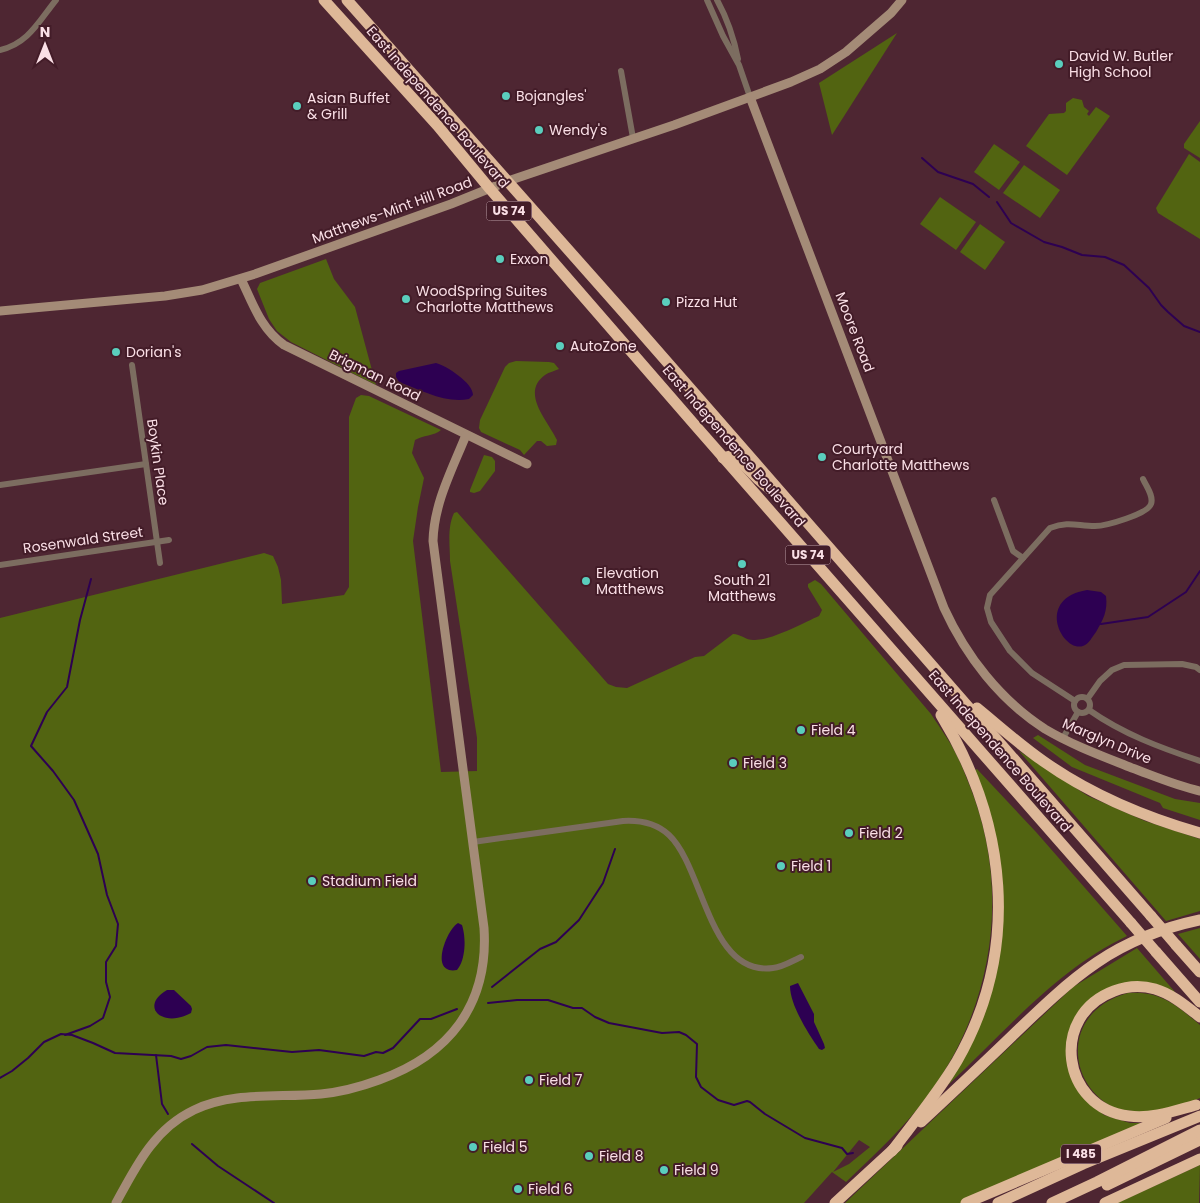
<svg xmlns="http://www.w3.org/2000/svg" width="1200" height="1203" font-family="Poppins,sans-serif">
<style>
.green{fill:#526411;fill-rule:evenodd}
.water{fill:#2d0052}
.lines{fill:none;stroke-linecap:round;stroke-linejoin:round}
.stream{stroke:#2d0052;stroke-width:2}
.street{stroke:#7c6d60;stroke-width:6}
.secondary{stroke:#a48b77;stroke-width:9}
.highway{stroke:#deb898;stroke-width:11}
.highway-bridge{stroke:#deb898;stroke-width:11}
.poi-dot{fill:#5acebd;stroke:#431c28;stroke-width:2}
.labels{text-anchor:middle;stroke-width:4;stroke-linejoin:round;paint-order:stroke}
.shield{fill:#431c28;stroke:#c3a4ad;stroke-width:1}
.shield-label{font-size:12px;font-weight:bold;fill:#fadfe6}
.poi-label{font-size:14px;fill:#fadfe6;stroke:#431c28;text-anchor:start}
.street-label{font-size:14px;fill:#fadfe6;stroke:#431c28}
</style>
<rect width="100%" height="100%" fill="#4e2632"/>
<g class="green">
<polygon points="897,33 832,135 819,83"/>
<polygon points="1073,98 1082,100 1084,107 1089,111 1087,114 1089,116 1096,107 1110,116 1067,175 1026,146 1049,114 1064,113 1066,111 1066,103"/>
<polygon points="1200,121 1200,158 1184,148 1184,144"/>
<polygon points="994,144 1020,162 999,190 974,172"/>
<polygon points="1189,154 1200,162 1200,239 1158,213 1156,208"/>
<polygon points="1024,165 1060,190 1040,218 1003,193"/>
<polygon points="940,197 976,222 956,250 920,224"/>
<polygon points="980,224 1005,242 985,270 960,252"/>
<polygon points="326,259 334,279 355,307 376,385 291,342 277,331 269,319 257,289 260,283"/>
<path d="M516,361L549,362L554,363L559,369C555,371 549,372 545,375C520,393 548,421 557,440L556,445L547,446L541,441H537L524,455L520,450L481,432L479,428L480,420L505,367L509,363Z"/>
<path d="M361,395L369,396L441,430C434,436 423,435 415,440L412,453L424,478L418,507L413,541L441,772L477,771V738L450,561C450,545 447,528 454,513L457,512L608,684L616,687L627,688L695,657L704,656L733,634C741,634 747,641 755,640C772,640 803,623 819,616L822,610L808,587V584L815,580L821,584L931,714C940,728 950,741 957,756C962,765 965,775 969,784C1011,887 995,1004 929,1094C906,1126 875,1154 846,1182L832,1172L804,1203H0V618L264,553L273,556L278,567L281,580L282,604L344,595L349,587V417L356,398ZM859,1140L870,1147L849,1164L833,1172Z"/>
<polygon points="484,455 492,457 495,461 495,471 480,491 474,493 470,492 470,490"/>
<polygon points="1038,735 1085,765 1175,799 1200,803 1200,820 1163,808 1160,803 1072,767 1033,738"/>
<polygon points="1019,751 1088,796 1145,821 1200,839 1200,911 1166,921"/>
<path d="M977,769L1036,832L1127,936C1056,970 1005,1032 948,1085L963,1060L1003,916L1001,875L975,770Z"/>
<polygon points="1200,928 1200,959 1178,934"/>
<polygon points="1137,948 1175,992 1164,989 1103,993 1070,1043 1088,1102 1104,1115 1130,1123 1145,1123 976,1203 845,1203 1073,987"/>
<path d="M1128,993C1161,991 1176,1005 1200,1025V1098C1185,1104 1169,1111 1152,1113C1147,1114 1139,1112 1133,1111C1127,1110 1120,1110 1115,1108C1076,1090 1064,1038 1097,1009C1106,1001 1117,996 1128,993Z"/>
<polygon points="1200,1165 1199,1203 1117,1203"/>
</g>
<g class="water">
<path d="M436,363C447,366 473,383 473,395L469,399C446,404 421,390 399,382L396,377V373L399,371Z"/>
<path d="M1087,590L1101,592L1106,596C1108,611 1103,620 1096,632C1092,637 1089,644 1083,646C1063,653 1034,599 1087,590Z"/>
<path d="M458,923L462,925C466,938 466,959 457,970C428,975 447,929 458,923Z"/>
<path d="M798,983L814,1014V1022L824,1044L825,1048L822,1050L819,1049C808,1033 790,1005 790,986Z"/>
<path d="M167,990H174L191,1006L192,1009L191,1013C162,1029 139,1006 167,990Z"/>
</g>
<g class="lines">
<g class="stream">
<polyline points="922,158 938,172 973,184 989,197"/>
<polyline points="997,202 1011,223 1044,242 1062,247 1082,255 1105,257 1124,265 1149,288 1161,305 1168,312 1184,326 1200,332"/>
<polyline points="1101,624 1148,617 1186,592 1200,571"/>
<polyline points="492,987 540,949 556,942 579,920 603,883 615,849"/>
<polyline points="488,1003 517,1000 548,1000 573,1008 582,1008 595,1017 609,1023 662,1033 679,1032 686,1035 697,1044 696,1077 701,1087 718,1100 734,1105 747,1101 750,1102 765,1114 805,1138 842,1148 847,1154 853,1153"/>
<polyline points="65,1035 90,1026 103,1018 110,997 106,982 106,962 116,946 118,924 107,895 98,854 74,800 53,771 31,746 47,712 67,687 80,620 91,579"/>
<polyline points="156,1055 162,1104 168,1114"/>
<polyline points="0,1078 12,1071 28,1058 44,1042 61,1034 72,1035 93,1043 115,1053 171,1056 181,1059 191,1056 207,1047 226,1045 292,1052 319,1050 364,1056 376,1052 383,1053 393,1048 420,1019 431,1019 457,1009"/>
<polyline points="192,1144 218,1166 274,1203"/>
</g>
<g class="street">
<polyline points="707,0 723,36 739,65 750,97"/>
<path d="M717,0C727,18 734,39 738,59"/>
<path d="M0,50C28,44 39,21 56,0"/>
<polyline points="621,71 633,138"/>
<polyline points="132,365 160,563"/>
<polyline points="0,485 146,464"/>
<polyline points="994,500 1013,551 1023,558"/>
<polyline points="0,565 169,540"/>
<circle cx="1082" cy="705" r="8"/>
<polyline points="1088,698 1100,681 1112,670 1124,665 1182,664 1196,667 1200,670"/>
<path d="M1075,701L1032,673L1010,651L991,622L987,608L990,595L1050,528C1069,521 1077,526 1095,526C1106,526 1148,514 1151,504C1154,496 1146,486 1143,479"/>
<path d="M1089,710C1123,734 1161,748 1200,761"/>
<polyline points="1063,738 1078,712"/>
<path d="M473,842L623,821C640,820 656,823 669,835C704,868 709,977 773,968C783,967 792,961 801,957"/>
</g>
<g class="secondary">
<path d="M750,97L944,608C966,656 1000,700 1045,729C1072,745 1102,756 1132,768C1154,776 1177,786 1200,791"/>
<path d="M241,279C253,304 261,329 284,345L527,464"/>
<polyline points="0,311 165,296 202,290 255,274 451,204 508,181 674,125 791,82 820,69 846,52 891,13 902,0"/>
<path d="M116,1203C136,1166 154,1129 194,1110C233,1091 279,1098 321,1094C341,1092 360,1087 379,1080C449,1055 489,1005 484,928L433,541C434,503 452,470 466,435"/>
</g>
<g class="highway">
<polyline points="324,0 437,125 490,189 694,424 1131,923"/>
<polyline points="347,0 626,315 1151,916"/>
<polyline points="723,458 730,456 736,457 758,479 773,492"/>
<path d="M977,708C999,726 1020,745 1043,761C1091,795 1144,817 1200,833"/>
<polyline points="1176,945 1200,972"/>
<polyline points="1156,952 1200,1002"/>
<path d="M1196,1105C1174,1111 1152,1119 1129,1116C1061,1108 1049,1015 1114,991C1127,986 1141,985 1155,989C1172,994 1186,1006 1200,1017"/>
<path d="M921,1122C951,1094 982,1065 1012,1036C1073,977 1114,938 1200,920"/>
<path d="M892,1151C914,1122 938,1093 957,1061C1021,949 1007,822 941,715"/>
<polyline points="1107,1185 1200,1140"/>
<polyline points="835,1203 897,1146"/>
<polyline points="966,1203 1166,1118"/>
<polyline points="998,1203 1083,1164 1200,1116"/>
<polyline points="1052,1203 1097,1182 1200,1130"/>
<polyline points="1105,1203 1200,1159"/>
</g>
<g class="highway-bridge">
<polyline points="1151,916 1176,945"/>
<polyline points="1131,923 1156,952"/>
</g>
</g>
<g class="poi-dot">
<circle cx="1059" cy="64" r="5"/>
<circle cx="506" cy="96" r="5"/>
<circle cx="297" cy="106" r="5"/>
<circle cx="539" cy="130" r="5"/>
<circle cx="500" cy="259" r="5"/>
<circle cx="406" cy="299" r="5"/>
<circle cx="666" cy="302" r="5"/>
<circle cx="560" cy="346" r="5"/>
<circle cx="116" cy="352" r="5"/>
<circle cx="822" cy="457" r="5"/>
<circle cx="742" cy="564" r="5"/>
<circle cx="586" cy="581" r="5"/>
<circle cx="801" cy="730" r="5"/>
<circle cx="733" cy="763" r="5"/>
<circle cx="849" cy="833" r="5"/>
<circle cx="781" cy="866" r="5"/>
<circle cx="312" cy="881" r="5"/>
<circle cx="529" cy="1080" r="5"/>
<circle cx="473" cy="1147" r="5"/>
<circle cx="589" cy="1156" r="5"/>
<circle cx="664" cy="1170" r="5"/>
<circle cx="518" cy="1189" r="5"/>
</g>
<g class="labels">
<g class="shield">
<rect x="486.5" y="201.5" width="45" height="19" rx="4"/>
<rect x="785.5" y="545.5" width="45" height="19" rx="4"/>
<rect x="1061" y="1144.5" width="40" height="19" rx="4"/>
</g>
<g class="shield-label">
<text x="509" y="215">US 74</text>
<text x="808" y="559">US 74</text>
<text x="1081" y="1158">I 485</text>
</g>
<g class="poi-label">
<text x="1069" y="61">David W. Butler<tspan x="1069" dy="16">High School</tspan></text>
<text x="516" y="101">Bojangles'</text>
<text x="307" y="103">Asian Buffet<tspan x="307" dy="16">&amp; Grill</tspan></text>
<text x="549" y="135">Wendy's</text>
<text x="510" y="264">Exxon</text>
<text x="416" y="296">WoodSpring Suites<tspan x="416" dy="16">Charlotte Matthews</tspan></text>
<text x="676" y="307">Pizza Hut</text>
<text x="570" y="351">AutoZone</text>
<text x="126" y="357">Dorian's</text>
<text x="832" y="454">Courtyard<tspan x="832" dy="16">Charlotte Matthews</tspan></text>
<text x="596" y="578">Elevation<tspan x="596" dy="16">Matthews</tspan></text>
<text x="742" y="585" text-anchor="middle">South 21<tspan x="742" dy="16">Matthews</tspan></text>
<text x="811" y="735">Field 4</text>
<text x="743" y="768">Field 3</text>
<text x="859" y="838">Field 2</text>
<text x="791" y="871">Field 1</text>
<text x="322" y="886">Stadium Field</text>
<text x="539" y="1085">Field 7</text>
<text x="483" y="1152">Field 5</text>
<text x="599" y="1161">Field 8</text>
<text x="674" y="1175">Field 9</text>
<text x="528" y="1194">Field 6</text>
</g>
<g class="street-label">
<text transform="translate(438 107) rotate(49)" y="5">East Independence Boulevard</text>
<text transform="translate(392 210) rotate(-20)" y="5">Matthews-Mint Hill Road</text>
<text transform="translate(855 332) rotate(69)" y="5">Moore Road</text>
<text transform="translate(375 375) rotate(26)" y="5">Brigman Road</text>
<text transform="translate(734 446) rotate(49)" y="5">East Independence Boulevard</text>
<text transform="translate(158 462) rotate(82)" y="5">Boykin Place</text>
<text transform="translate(83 540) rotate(-8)" y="5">Rosenwald Street</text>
<text transform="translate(1107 741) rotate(23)" y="5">Marglyn Drive</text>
<text transform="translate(1000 751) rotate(49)" y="5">East Independence Boulevard</text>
</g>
</g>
<g transform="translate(45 45)" stroke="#431c28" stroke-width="4" paint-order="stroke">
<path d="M0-4L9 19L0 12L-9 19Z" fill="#fadfe6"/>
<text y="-8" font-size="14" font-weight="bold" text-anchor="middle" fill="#fadfe6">N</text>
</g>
</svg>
